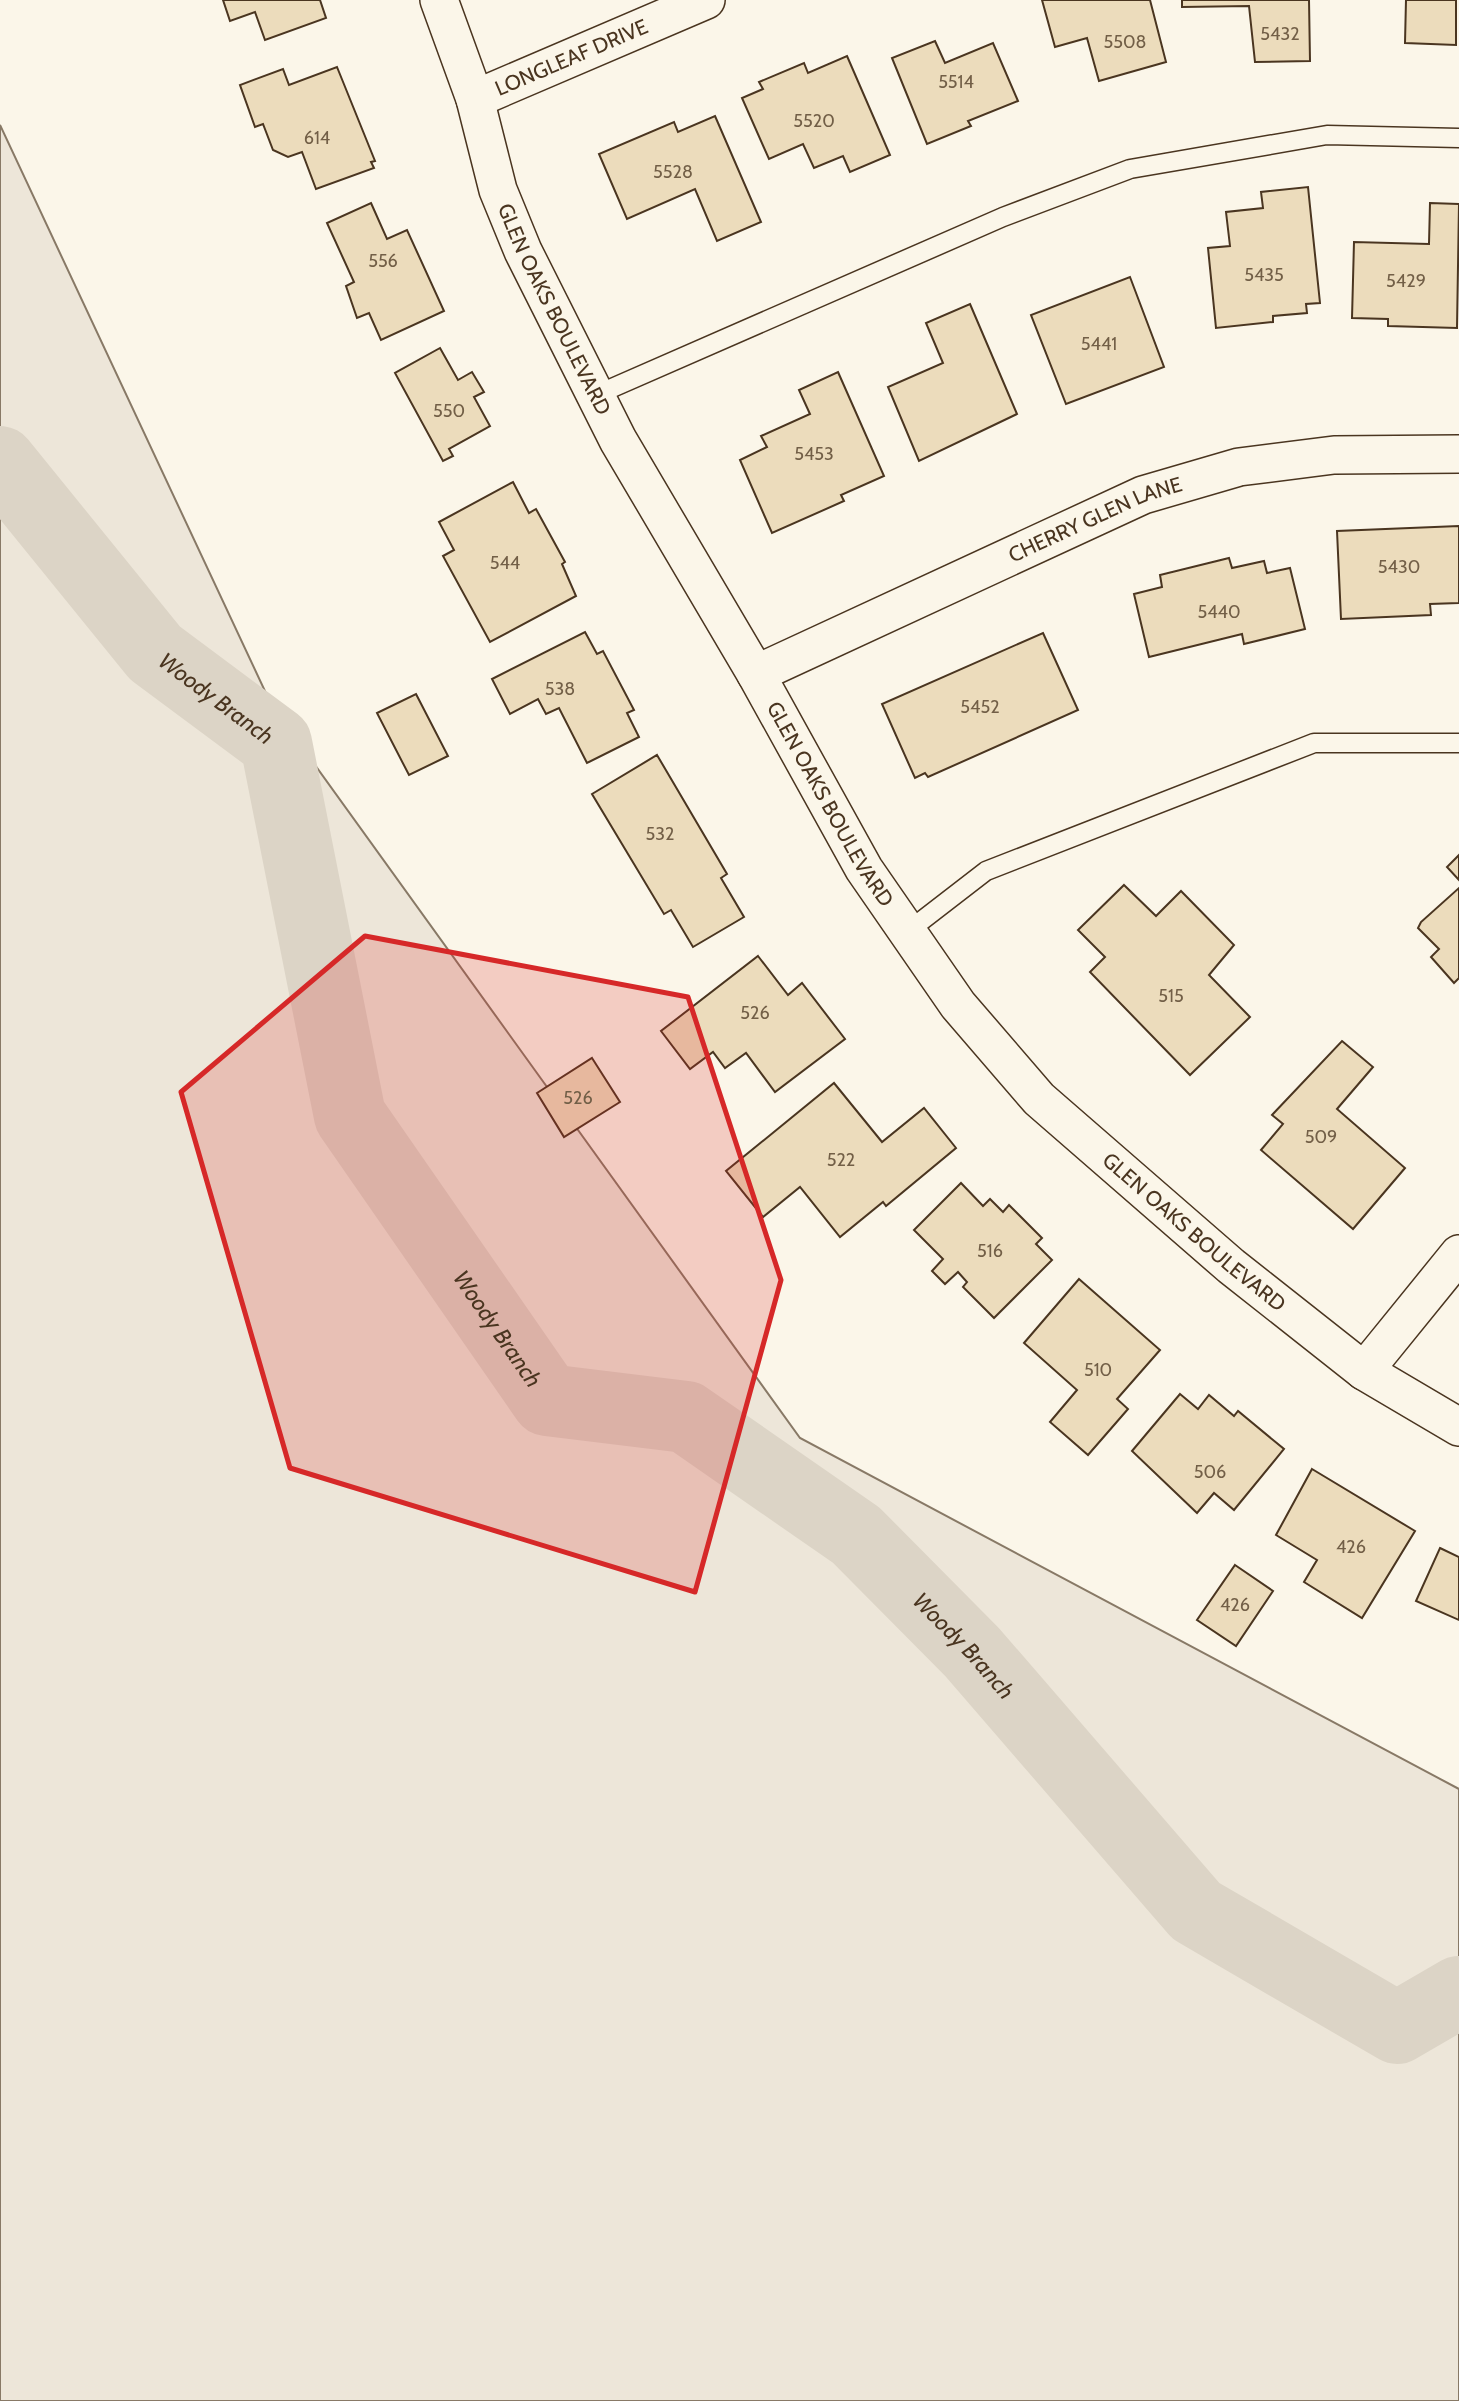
<svg xmlns="http://www.w3.org/2000/svg" width="1459" height="2401" font-family="Cabin,sans-serif">
<style>
.green{fill:#ede6d9;stroke:#887966;stroke-width:2}
.lines{fill:none;stroke-linecap:round;stroke-linejoin:round}
.river{stroke:#dcd4c6;stroke-width:72}
.building{fill:#ecdcbc;stroke:#4a3520;stroke-width:2}
.service-casing{stroke:#4a3520;stroke-width:21}
.minor-casing{stroke:#4a3520;stroke-width:40}
.service{stroke:#fbf6e9;stroke-width:18}
.minor{stroke:#fbf6e9;stroke-width:37}
.marked{fill:#d62828;fill-opacity:0.2;stroke:#d62828;stroke-width:5;stroke-linejoin:round}
.labels{text-anchor:middle;stroke-width:5;stroke-linejoin:round;paint-order:stroke}
.number-label{font-size:18px;fill:#725f47}
.street-label{font-size:21px;fill:#4a3520;stroke:#fbf6e9}
.water-label{font-size:23px;font-style:italic;fill:#4a3520;stroke:#fbf6e9}
</style>
<rect width="100%" height="100%" fill="#fbf6e9"/>
<polygon class="green" points="0,125 271,704 800,1438 1459,1789 1459,2401 0,2401"/>
<g class="lines">
<path class="river" id="s1" d="M0,462L155,653L276,743L350,1116L547,1400L686,1417L856,1535L972,1652L1196,1911L1397,2028L1459,1992"/>
</g>
<g class="building">
<polygon points="223,0 320,0 326,18 265,40 255,12 230,21"/>
<polygon points="1042,0 1150,0 1166,62 1099,81 1087,38 1055,47"/>
<polygon points="1182,0 1309,0 1310,61 1255,62 1249,6 1182,7"/>
<polygon points="1406,0 1456,0 1456,45 1405,43"/>
<polygon points="935,41 945,63 993,43 1018,101 968,121 971,126 927,144 892,58"/>
<polygon points="847,56 890,155 850,172 843,156 814,168 803,144 769,159 742,98 763,89 759,82 804,63 808,73"/>
<polygon points="337,67 375,161 371,162 374,168 316,189 302,152 288,157 273,150 263,124 255,127 240,85 283,69 289,85"/>
<polygon points="715,116 761,222 717,241 695,189 627,219 599,154 674,122 678,132"/>
<polygon points="1308,187 1320,303 1306,304 1307,313 1273,316 1273,322 1216,328 1208,248 1230,246 1226,212 1263,208 1261,192"/>
<polygon points="371,203 387,239 407,230 444,311 381,340 369,313 357,318 346,286 354,282 327,223"/>
<polygon points="1430,203 1459,204 1457,328 1388,326 1388,319 1352,318 1354,242 1429,244"/>
<polygon points="1130,277 1164,367 1066,404 1031,315"/>
<polygon points="970,304 1017,414 919,461 888,387 943,363 926,323"/>
<polygon points="440,348 458,380 472,372 484,392 474,397 490,426 449,449 453,456 443,461 395,373"/>
<polygon points="838,372 884,476 841,495 844,501 772,533 740,460 767,447 761,436 810,414 799,390"/>
<polygon points="513,482 529,513 536,509 565,562 562,564 576,596 490,642 443,556 454,550 439,522"/>
<polygon points="1459,526 1459,603 1430,604 1431,615 1341,619 1337,531"/>
<polygon points="1229,558 1232,568 1264,561 1267,573 1290,568 1305,629 1244,644 1242,634 1149,657 1134,594 1162,587 1160,575"/>
<polygon points="585,632 597,654 603,651 634,710 627,713 639,737 587,763 559,708 546,714 538,699 510,714 492,679"/>
<polygon points="1043,633 1078,710 928,777 925,773 915,778 882,704"/>
<polygon points="416,694 448,756 409,775 377,713"/>
<polygon points="657,755 727,874 721,878 744,917 693,947 671,910 664,914 592,794"/>
<polygon points="1459,855 1459,880 1447,867"/>
<polygon points="1124,885 1156,916 1181,891 1234,945 1209,975 1250,1017 1190,1075 1090,972 1105,957 1078,930"/>
<polygon points="1459,888 1459,978 1454,983 1431,957 1439,949 1418,928 1421,922"/>
<polygon points="758,956 788,995 802,983 845,1039 775,1092 746,1053 725,1068 713,1052 690,1069 661,1031"/>
<polygon points="1342,1041 1373,1067 1337,1109 1405,1168 1353,1229 1261,1150 1283,1124 1272,1115"/>
<polygon points="592,1058 620,1102 564,1137 537,1093"/>
<polygon points="834,1083 882,1142 924,1108 956,1148 886,1206 883,1202 840,1237 800,1187 763,1217 726,1171"/>
<polygon points="961,1183 983,1206 990,1199 1003,1212 1009,1205 1042,1238 1036,1244 1052,1260 994,1318 963,1287 967,1282 958,1272 945,1284 932,1271 943,1259 914,1230"/>
<polygon points="1079,1279 1160,1350 1117,1399 1128,1409 1088,1455 1050,1422 1077,1390 1024,1343"/>
<polygon points="1180,1394 1198,1409 1209,1395 1234,1416 1238,1411 1284,1449 1234,1510 1214,1493 1197,1513 1132,1451"/>
<polygon points="1312,1469 1415,1531 1362,1618 1304,1582 1317,1560 1276,1535"/>
<polygon points="1440,1548 1459,1557 1459,1620 1416,1601"/>
<polygon points="1235,1565 1273,1591 1236,1646 1197,1620"/>
</g>
<g class="lines">
<g class="service-casing">
<g id="service">
<polyline points="596,395 1003,217 1130,169 1327,135 1459,138"/>
<polyline points="907,932 986,871 1314,743 1459,743"/>
</g>
</g>
<g class="minor-casing">
<g id="minor">
<path id="s2" d="M439,0L475,99L498,190L523,251L618,440L756,674L864,869L958,1005L1039,1099L1231,1266L1364,1371L1459,1427"/>
<path id="s3" d="M475,99L706,0"/>
<path id="s4" d="M756,674L1143,495L1239,467L1334,455L1459,454"/>
<polyline points="1364,1371 1459,1254"/>
</g>
</g>
<use href="#service" class="service"/>
<use href="#minor" class="minor"/>
</g>
<path class="marked" d="M365,936L688,997L781,1280L695,1592L290,1468L181,1092Z"/>
<g class="labels">
<g class="number-label">
<text x="1280" y="40">5432</text>
<text x="1125" y="48">5508</text>
<text x="956" y="88">5514</text>
<text x="814" y="127">5520</text>
<text x="317" y="144">614</text>
<text x="673" y="178">5528</text>
<text x="383" y="267">556</text>
<text x="1264" y="281">5435</text>
<text x="1406" y="287">5429</text>
<text x="1099" y="350">5441</text>
<text x="449" y="417">550</text>
<text x="814" y="460">5453</text>
<text x="505" y="569">544</text>
<text x="1399" y="573">5430</text>
<text x="1219" y="618">5440</text>
<text x="560" y="695">538</text>
<text x="980" y="713">5452</text>
<text x="660" y="840">532</text>
<text x="1171" y="1002">515</text>
<text x="755" y="1019">526</text>
<text x="578" y="1104">526</text>
<text x="1321" y="1143">509</text>
<text x="841" y="1166">522</text>
<text x="990" y="1257">516</text>
<text x="1098" y="1376">510</text>
<text x="1210" y="1478">506</text>
<text x="1351" y="1553">426</text>
<text x="1235" y="1611">426</text>
</g>
<g class="street-label">
<text dy="7" stroke="none"><textPath href="#s3" startOffset="105">LONGLEAF DRIVE</textPath></text>
<text dy="7" stroke="none"><textPath href="#s2" startOffset="331">GLEN OAKS BOULEVARD</textPath></text>
<text dy="7" stroke="none"><textPath href="#s4" startOffset="373">CHERRY GLEN LANE</textPath></text>
<text dy="7" stroke="none"><textPath href="#s2" startOffset="898">GLEN OAKS BOULEVARD</textPath></text>
<text dy="7" stroke="none"><textPath href="#s2" startOffset="1465">GLEN OAKS BOULEVARD</textPath></text>
</g>
<g class="water-label">
<text dy="8" stroke="none"><textPath href="#s1" startOffset="322">Woody Branch</textPath></text>
<text dy="8" stroke="none"><textPath href="#s1" startOffset="1036">Woody Branch</textPath></text>
<text dy="8" stroke="none"><textPath href="#s1" startOffset="1624">Woody Branch</textPath></text>
</g>
</g>
</svg>
